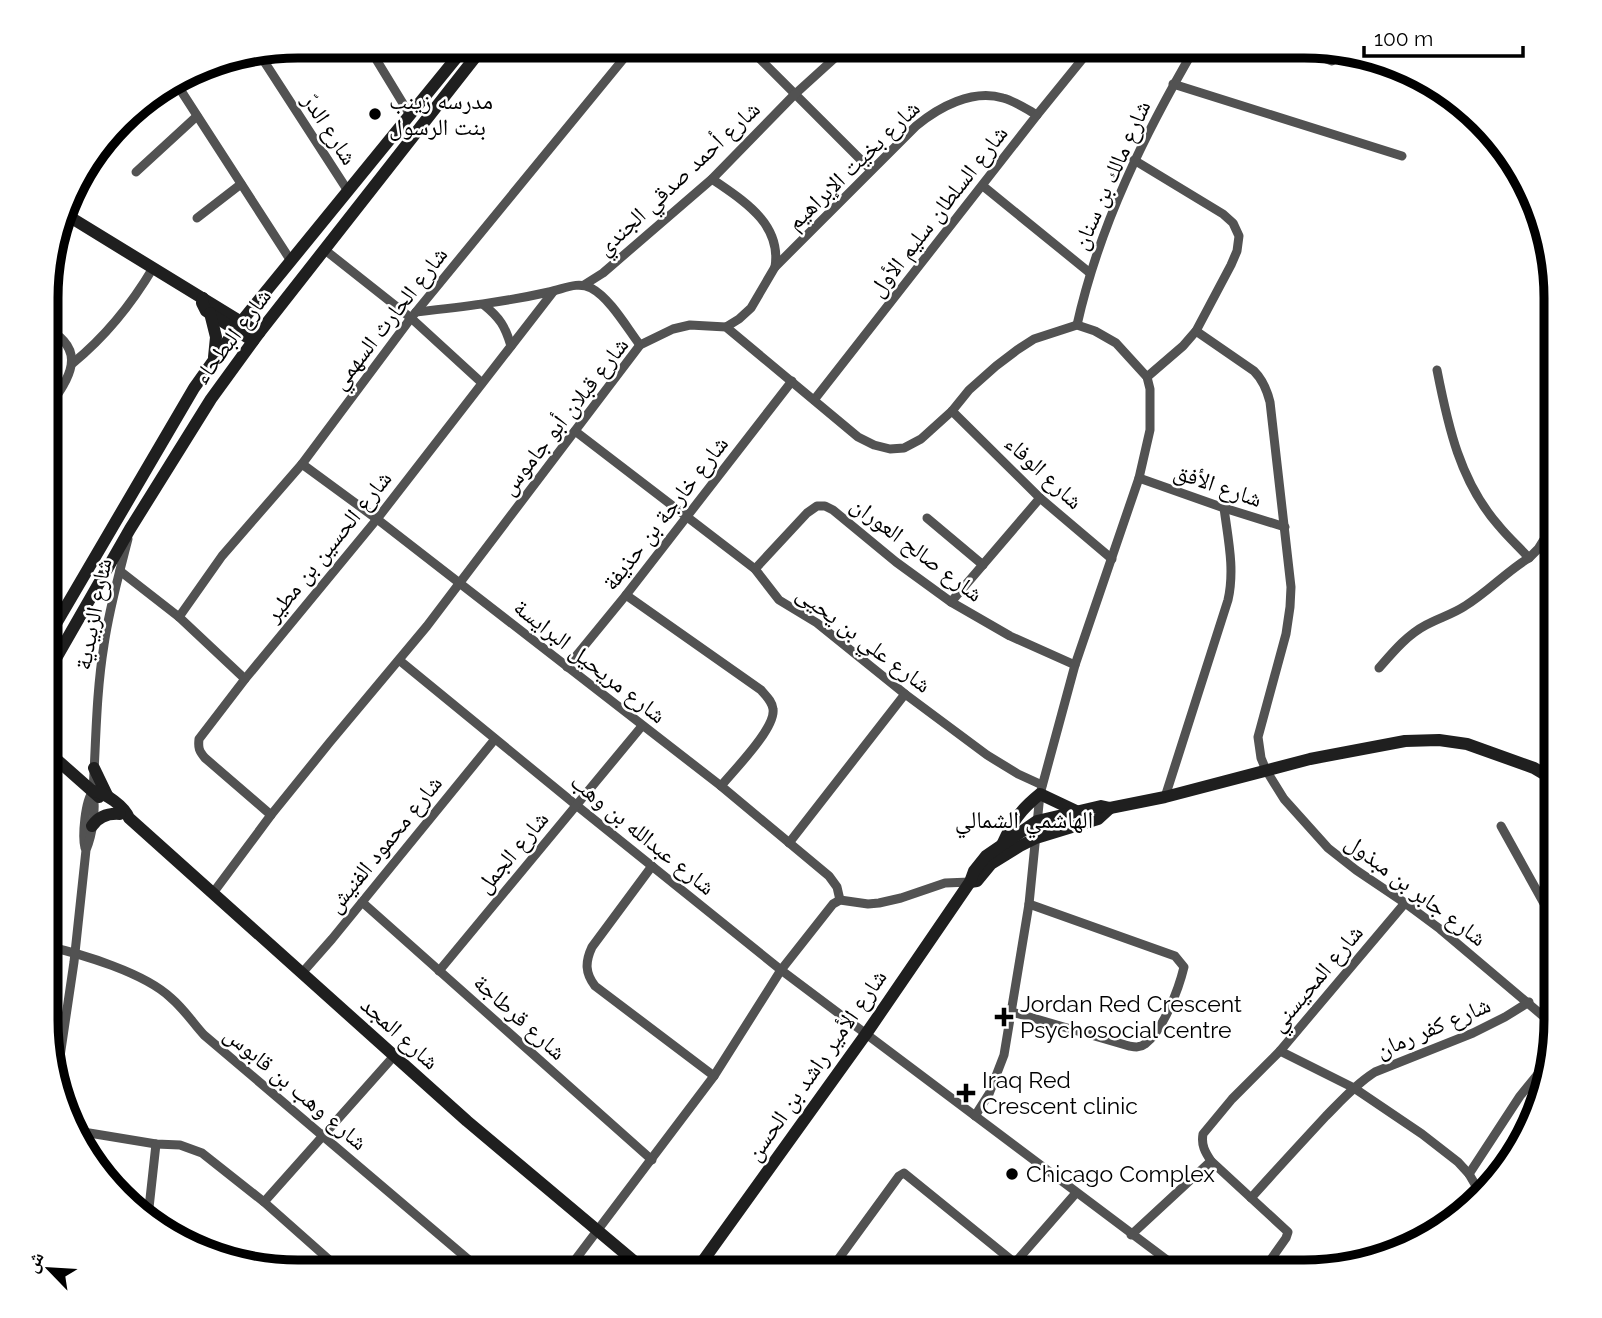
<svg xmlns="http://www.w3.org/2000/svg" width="1602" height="1318" font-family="Raleway,'Noto Naskh Arabic',sans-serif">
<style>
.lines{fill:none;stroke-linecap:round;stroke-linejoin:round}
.street{stroke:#525252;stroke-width:9}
.secondary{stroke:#1f1f1f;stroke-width:12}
.poi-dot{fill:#000;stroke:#fff;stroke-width:2.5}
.labels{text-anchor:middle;stroke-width:5;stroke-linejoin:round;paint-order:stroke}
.poi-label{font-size:23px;fill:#000;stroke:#fff;text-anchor:start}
.street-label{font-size:23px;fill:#000;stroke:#fff}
.neighbourhood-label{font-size:24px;fill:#000;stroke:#fff}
.rim{fill:none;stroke:#000;stroke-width:9}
</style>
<rect width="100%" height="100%" fill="#fff"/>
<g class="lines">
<g class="street">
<polyline points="368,46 410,115"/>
<polyline points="451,46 458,55"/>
<polyline points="747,46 871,170"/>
<polyline points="1291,46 1332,61"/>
<polyline points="258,52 348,191"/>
<polyline points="176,83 291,261"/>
<polyline points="1173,84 1402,156"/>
<polyline points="1134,160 1223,214 1233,223 1239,236 1237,251 1231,265 1196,331 1183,346 1147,377"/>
<polyline points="1514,167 1555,289"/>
<polyline points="136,172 197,116"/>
<path d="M712,179C742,200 782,223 775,267"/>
<polyline points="983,186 1090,273"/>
<polyline points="197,218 241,184"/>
<polyline points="325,250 411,318 482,383"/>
<polyline points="584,285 603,273 712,179 794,95 848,46"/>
<path d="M484,305C500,318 505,326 511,346"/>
<path d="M416,312C461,307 505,302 549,292C564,289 577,281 591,288C610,298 627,328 640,345"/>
<path d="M1077,325C1099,226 1145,133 1196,46"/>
<path d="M726,327L739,319L751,308L775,267L916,126C939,107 972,89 1003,98C1015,101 1026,109 1037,115"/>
<path d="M1196,331L1254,371C1263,380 1267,390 1270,402L1291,587L1290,607L1286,634L1258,737L1261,758L1266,770L1284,799L1328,848L1356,870L1405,903L1440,929L1556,1027"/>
<path d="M73,363C106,336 131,305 153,268"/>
<path d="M1437,370C1448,426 1460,482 1499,526C1508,537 1519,547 1529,558"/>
<polyline points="814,400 1037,115 1093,46"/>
<path d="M47,410C67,381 90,352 48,329"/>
<polyline points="952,411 1040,498 1112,559"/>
<polyline points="575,431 755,569 779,600 817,623 905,694 987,755 1018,774 1042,785"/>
<polyline points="302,464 377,519 721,786 829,876 837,887 840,900"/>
<polyline points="1139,478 1224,508 1285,527"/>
<polyline points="927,518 983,565"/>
<polyline points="755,569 807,513 817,506 825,506 833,510 896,562 951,602 1010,636 1075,665"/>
<polyline points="120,571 179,617 245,679"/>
<path d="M626,595L761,690C766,696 772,701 773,709C776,728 734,770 721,786"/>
<polyline points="951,602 1040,498"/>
<polyline points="179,617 222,556 302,464 411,318 634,46"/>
<polyline points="399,660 576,805 781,970 1183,1272"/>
<polyline points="567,667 626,595 792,381"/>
<path d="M1379,668C1393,652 1407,635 1426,625C1439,618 1453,614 1465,606C1488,592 1507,571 1529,558L1538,549L1556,520"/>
<path d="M1165,797L1228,600C1235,569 1228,539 1224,508"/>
<path d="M271,815L205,758C199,751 198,748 199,739L245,679L377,519L553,292"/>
<polyline points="1501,826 1556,925"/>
<polyline points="789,843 905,694"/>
<path d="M85,848C82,836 85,801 93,791"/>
<path d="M652,866L592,947C585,962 585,973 595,986L714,1076"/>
<polyline points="213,893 271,815 330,742 427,626 640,345 673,329 690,325 726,327 858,437 874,445 890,449 904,448 921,439 952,411 969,390 996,366 1017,350 1034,339 1077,325 1095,331 1116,343 1147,377 1150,389 1150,430 1139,478 1075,665 1040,794 1029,904 1004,1055 989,1094 975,1116"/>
<polyline points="362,902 652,1160"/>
<path d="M46,946C82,954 145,973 171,998C184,1009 193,1023 204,1035L483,1272"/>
<polyline points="439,971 642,726"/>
<polyline points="302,973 332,939 495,739"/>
<path d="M1012,1012L1129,1046C1135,1047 1140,1048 1145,1044C1163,1031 1179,988 1184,967L1175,956L1029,904"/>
<polyline points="1280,1051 1354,1088 1422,1134 1458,1162 1469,1174 1483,1198"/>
<path d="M57,1077L74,962L86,850C93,833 96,809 93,791C96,743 96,693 104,645C109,609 119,574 128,539"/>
<polyline points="71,1130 156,1144 180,1145 202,1153 264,1202 343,1272"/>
<polyline points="1469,1174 1520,1096 1551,1058"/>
<path d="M1251,1198C1276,1170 1301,1143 1326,1116C1341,1101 1356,1084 1375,1072L1473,1033L1505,1017L1529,1002"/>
<polyline points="264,1202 394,1056"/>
<polyline points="148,1217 156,1144"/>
<polyline points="1131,1235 1211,1161"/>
<polyline points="566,1272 714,1076 781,970 833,904 840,900 868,904 879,903 901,898 945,883 970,882"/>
<polyline points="829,1272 899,1176 904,1173 1015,1263"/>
<polyline points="1007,1272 1076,1193"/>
<path d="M1262,1272L1286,1238L1288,1232L1211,1161C1205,1152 1201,1145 1203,1134L1232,1099L1280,1051L1405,903"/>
</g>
<g class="secondary">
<polyline points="65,214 259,333"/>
<polyline points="203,298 202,303 206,311 253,341"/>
<polyline points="210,313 216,337 214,357"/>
<polyline points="47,639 194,388 241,322 466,46"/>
<polyline points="47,674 130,529 211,399 259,333 484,46"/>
<polyline points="47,751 99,797"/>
<polyline points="94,768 107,795"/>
<path d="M93,791C106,793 124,806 129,818L467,1121L647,1272"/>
<path d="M92,826C99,816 108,813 120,814"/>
<path d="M1002,845C1013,821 1019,811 1040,794L1076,811"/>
<polyline points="970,882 977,881 991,864 1020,846 1036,838 1098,819 1110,808"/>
<polyline points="695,1272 866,1034 970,882 974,871 986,856 1037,821 1101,806 1110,808 1165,797 1310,759 1405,741 1439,740 1467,744 1534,768 1556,781"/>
</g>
</g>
<g class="poi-dot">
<circle cx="375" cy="114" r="7"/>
<path d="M1000.5 1006.5h7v7h7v7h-7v7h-7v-7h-7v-7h7z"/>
<path d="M962.5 1082.5h7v7h7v7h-7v7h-7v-7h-7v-7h7z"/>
<circle cx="1012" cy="1174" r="7"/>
</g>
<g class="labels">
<g class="poi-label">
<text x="389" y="109">مدرسه زينب<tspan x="389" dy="26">بنت الرسول</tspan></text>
<text x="1020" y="1012">Jordan Red Crescent<tspan x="1020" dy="26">Psychosocial centre</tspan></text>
<text x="982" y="1088">Iraq Red<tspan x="982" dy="26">Crescent clinic</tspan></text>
<text x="1026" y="1182">Chicago Complex</text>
</g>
<g class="street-label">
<text transform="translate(330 129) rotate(57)" y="8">شارع الدرّ</text>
<text transform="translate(853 165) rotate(-44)" y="8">شارع بخيت الإبراهيم</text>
<text transform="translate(1111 175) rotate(-66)" y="8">شارع مالك بن سنان</text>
<text transform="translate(678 178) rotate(-43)" y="8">شارع أحمد صدقي الجندي</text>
<text transform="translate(938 211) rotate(-52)" y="8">شارع السلطان سليم الأول</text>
<text transform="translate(389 318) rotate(-52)" y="8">شارع الحارث السهمي</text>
<text transform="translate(232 336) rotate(-53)" y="8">شارع البطحاء</text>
<text transform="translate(564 416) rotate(-52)" y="8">شارع قبلان أبو جاموس</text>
<text transform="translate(1044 472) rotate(43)" y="8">شارع الوفاء</text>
<text transform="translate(1218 485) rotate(19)" y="8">شارع الأفق</text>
<text transform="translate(665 513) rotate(-52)" y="8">شارع خارجة بن حذيفة</text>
<text transform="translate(328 546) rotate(-51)" y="8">شارع الحسين بن مطير</text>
<text transform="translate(917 549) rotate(37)" y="8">شارع صالح العوران</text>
<text transform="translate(93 614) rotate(-79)" y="8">شارع الزبيدية</text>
<text transform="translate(864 639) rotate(37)" y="8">شارع علي بن يحيى</text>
<text transform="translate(590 661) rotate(38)" y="8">شارع مريحيل البرايسة</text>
<text transform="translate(643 834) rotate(39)" y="8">شارع عبدالله بن وهب</text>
<text transform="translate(384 844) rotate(-51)" y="8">شارع محمود الفنيش</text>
<text transform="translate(512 852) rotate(-50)" y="8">شارع الجمل</text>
<text transform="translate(1416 890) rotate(37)" y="8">شارع جابر بن مبذول</text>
<text transform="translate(1316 978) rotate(-50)" y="8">شارع المحيسني</text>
<text transform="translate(520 1017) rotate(42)" y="8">شارع قرطاجة</text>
<text transform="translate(1433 1027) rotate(-23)" y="8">شارع كفر رمان</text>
<text transform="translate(400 1033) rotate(42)" y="8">شارع المجد</text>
<text transform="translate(816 1065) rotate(-55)" y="8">شارع الأمير راشد بن الحسن</text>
<text transform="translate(296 1088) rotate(40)" y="8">شارع وهب بن قابوس</text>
</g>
<g class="neighbourhood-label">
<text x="1024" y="828">الهاشمي الشمالي</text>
</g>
</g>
<path d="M0 0H1602V1318H0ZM298 58H1304A240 240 0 0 1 1544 298V1020A240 240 0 0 1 1304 1260H298A240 240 0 0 1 58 1020V298A240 240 0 0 1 298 58Z" fill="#fff" fill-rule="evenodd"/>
<path class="rim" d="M298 58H1304A240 240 0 0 1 1544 298V1020A240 240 0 0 1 1304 1260H298A240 240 0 0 1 58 1020V298A240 240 0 0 1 298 58Z"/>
<g transform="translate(49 1269) rotate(295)" stroke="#ffffff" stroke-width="5" paint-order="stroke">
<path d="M0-5L12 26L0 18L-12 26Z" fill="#000000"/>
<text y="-10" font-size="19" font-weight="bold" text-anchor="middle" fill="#000000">ش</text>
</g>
<path d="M1364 46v10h159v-10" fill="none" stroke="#000000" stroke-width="3.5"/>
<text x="1374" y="46" font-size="21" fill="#000000" stroke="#ffffff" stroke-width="5" paint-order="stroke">100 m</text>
</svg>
